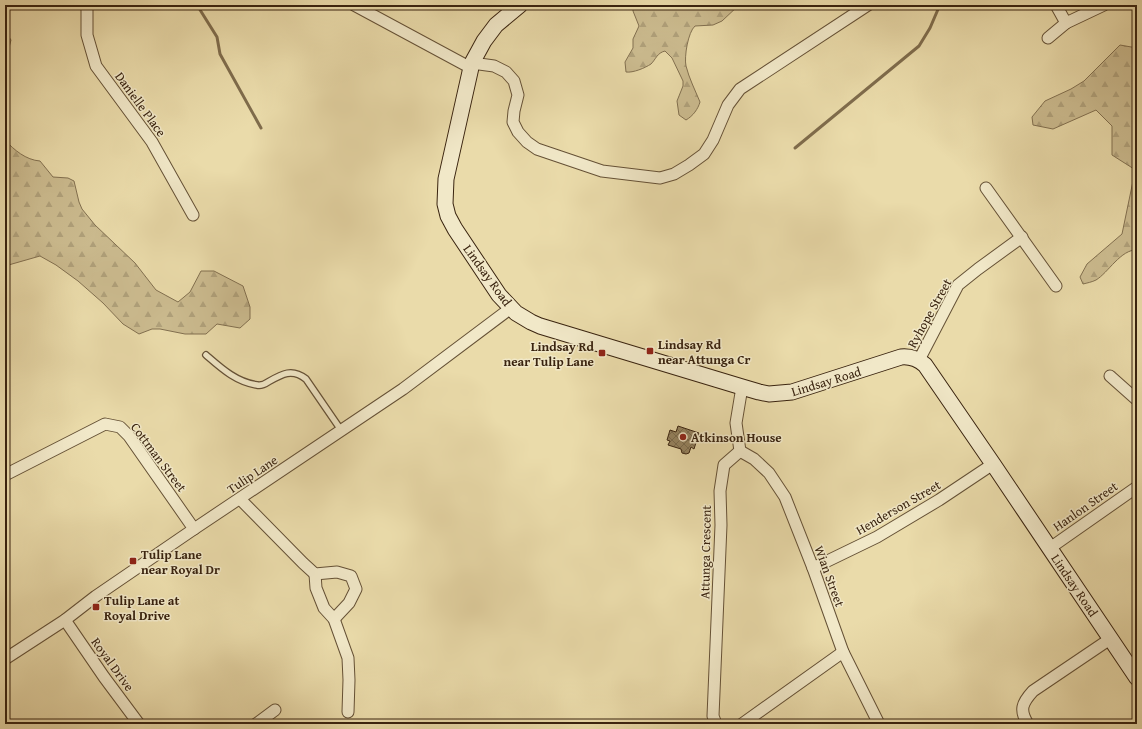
<svg xmlns="http://www.w3.org/2000/svg" width="1142" height="729" font-family="'Gentium Book Plus',serif">
<style>
.forest{fill:url(#forest-firs);stroke:#827050}
.lines{fill:none;stroke-linecap:round;stroke-linejoin:round}
.stream{stroke:#7f6c4c;stroke-width:3}
.building{fill:url(#building-cross-hatch);stroke:#39230f}
.lane-casing{stroke:#655136;stroke-width:8}
.street-casing{stroke:#655136;stroke-width:13}
.secondary-casing{stroke:#39230f;stroke-width:17}
.lane{stroke:#f1e8c8;stroke-width:5.5}
.street{stroke:#f1e8c8;stroke-width:11}
.secondary{stroke:#f1e8c8;stroke-width:15}
.poi-dot{fill:#8f2418;stroke:#f1e8c8;stroke-width:1.5}
.labels{text-anchor:middle;stroke-width:3;stroke-linejoin:round;paint-order:stroke}
.street-label{font-size:13px;fill:#39230f;stroke:#f1e8c8}
.poi-label{font-size:13px;font-weight:bold;fill:#39230f;stroke:#f1e8c8;text-anchor:start}
</style>
<defs>
<pattern id="forest-firs" width="22" height="20" patternUnits="userSpaceOnUse"><rect width="22" height="20" fill="#ccbc90"/><path d="M5 1l3.5 6h-7zM16 11l3.5 6h-7z" fill="#b0a17b"/></pattern>
<pattern id="building-cross-hatch" width="8" height="8" patternUnits="userSpaceOnUse"><rect width="8" height="8" fill="#958360"/><path d="M0 0l8 8M0 8l8-8" fill="none" stroke="#7b6b4e"/></pattern>
</defs>
<rect width="100%" height="100%" fill="#eadbaa"/>
<filter id="stains"><feTurbulence type="fractalNoise" baseFrequency=".005" numOctaves="4"/><feColorMatrix values="0 0 0 0 .2 0 0 0 0 .09 0 0 0 0 .02 0 0 0 .5 -.17"/></filter>
<radialGradient id="worn" r=".72"><stop offset=".6" stop-color="#630" stop-opacity="0"/><stop offset="1" stop-color="#630" stop-opacity=".3"/></radialGradient>
<g class="forest">
<path d="M633,5H678L687,7L691,5H739L722,21L713,25L695,26C688,32 684,57 686,66C689,78 695,90 700,102C698,109 693,116 686,120L679,115L677,101L683,86V81L672,58L665,51C657,53 656,59 651,64C645,68 633,73 626,72L625,62L633,48V39L639,26L633,11Z"/>
<path d="M5,23C8,29 7,35 11,40L5,63Z"/>
<polygon points="1120,45 1137,48 1137,175 1134,169 1112,155 1112,126 1096,110 1053,129 1033,125 1032,117 1045,101 1071,89 1084,81"/>
<path d="M5,140C14,150 26,160 40,161L53,177L68,178L74,181L79,202L82,209L95,225L135,263L156,290L178,302L190,292L201,271H214L243,286L250,307V319L240,328L217,324L206,334H185L160,329H152L139,334L123,324L103,303L78,281L56,265L40,256L5,266Z"/>
<path d="M1137,177V250C1121,249 1108,273 1096,280C1092,282 1087,283 1083,284L1080,277L1087,264L1122,234L1133,181Z"/>
</g>
<g class="lines">
<g class="stream">
<polyline points="197,5 217,37 220,54 261,128"/>
<polyline points="795,148 919,46 930,28 939,7 939,5"/>
</g>
</g>
<polygon class="building" points="678,426 699,433 694,449 691,447 689,453 686,454 682,453 681,449 668,445 670,441 667,440 670,430 676,432"/>
<g class="lines">
<g class="lane-casing">
<path id="lane" d="M206,355C221,368 236,382 257,385C261,386 265,384 268,382C282,374 292,368 306,379L341,430"/>
</g>
<g class="street-casing">
<g id="street">
<polyline points="87,5 87,35 96,66 152,142 193,215"/>
<polyline points="354,5 471,68"/>
<polyline points="1056,5 1066,23 1104,5"/>
<polyline points="1048,38 1066,23"/>
<polyline points="472,63 494,66 506,72 514,81 518,95 514,111 513,122 518,132 527,142 537,149 602,171 660,178 674,174 689,165 704,154 713,140 728,105 740,89 868,5"/>
<polyline points="986,188 1056,286"/>
<polyline points="919,360 958,285 978,269 1022,237"/>
<polyline points="1110,376 1137,400"/>
<polyline points="740,451 754,459 769,473 785,497 813,568 843,652 879,724"/>
<polyline points="5,475 105,424 120,427 129,436 194,529"/>
<polyline points="240,499 303,563 315,574 337,572 351,576 356,589 349,603 334,619"/>
<polyline points="1050,548 1137,487"/>
<polyline points="813,568 877,537 939,500 993,464"/>
<polyline points="315,574 316,588 324,608 334,619 348,658 349,680 348,712"/>
<polyline points="65,620 104,677 139,724"/>
<polyline points="5,659 65,620 96,596 194,529 403,389 511,308"/>
<polyline points="256,724 275,710"/>
<polyline points="716,724 713,716 721,525 720,491 724,465 740,451 736,423 742,387"/>
<polyline points="742,724 843,652"/>
<path d="M1028,724C1019,710 1022,703 1033,691L1110,639"/>
</g>
</g>
<g class="secondary-casing">
<path id="secondary" d="M520,5L496,25L484,41L472,63L446,179L445,204L448,216L455,229L499,295L516,313L531,322L540,326L742,387L759,392L769,394L792,392L901,357C911,356 918,359 925,365L993,464L1137,678"/>
</g>
<use href="#lane" class="lane"/>
<use href="#street" class="street"/>
<use href="#secondary" class="secondary"/>
</g>
<g class="poi-dot">
<rect x="646" y="347" width="8" height="8" rx="2"/>
<rect x="598" y="349" width="8" height="8" rx="2"/>
<circle cx="683" cy="437" r="4"/>
<rect x="129" y="557" width="8" height="8" rx="2"/>
<rect x="92" y="603" width="8" height="8" rx="2"/>
</g>
<g class="labels">
<g class="street-label">
<text transform="translate(141 104) rotate(54)" y="5">Danielle Place</text>
<text transform="translate(488 275) rotate(54)" y="5">Lindsay Road</text>
<text transform="translate(929 313) rotate(-61)" y="5">Ryhope Street</text>
<text transform="translate(826 381) rotate(-17)" y="5">Lindsay Road</text>
<text transform="translate(159 457) rotate(53)" y="5">Cottman Street</text>
<text transform="translate(252 474) rotate(-34)" y="5">Tulip Lane</text>
<text transform="translate(1085 506) rotate(-35)" y="5">Hanlon Street</text>
<text transform="translate(898 507) rotate(-30)" y="5">Henderson Street</text>
<text transform="translate(705 552) rotate(-89)" y="5">Attunga Crescent</text>
<text transform="translate(830 576) rotate(70)" y="5">Wian Street</text>
<text transform="translate(1075 585) rotate(56)" y="5">Lindsay Road</text>
<text transform="translate(113 664) rotate(54)" y="5">Royal Drive</text>
</g>
<g class="poi-label">
<text x="658" y="349">Lindsay Rd<tspan x="658" dy="15">near Attunga Cr</tspan></text>
<text x="594" y="351" text-anchor="end">Lindsay Rd<tspan x="594" dy="15">near Tulip Lane</tspan></text>
<text x="691" y="442">Atkinson House</text>
<text x="141" y="559">Tulip Lane<tspan x="141" dy="15">near Royal Dr</tspan></text>
<text x="104" y="605">Tulip Lane at<tspan x="104" dy="15">Royal Drive</tspan></text>
</g>
</g>
<rect width="1142" height="729" fill="none" stroke="#eadbaa" stroke-width="20"/>
<rect x="6" y="6" width="1130" height="717" fill="none" stroke="#39230f" stroke-width="2"/>
<rect x="10" y="10" width="1122" height="709" fill="none" stroke="#39230f"/>
<rect width="100%" height="100%" filter="url(#stains)"/>
<rect width="100%" height="100%" fill="url(#worn)"/>
</svg>
